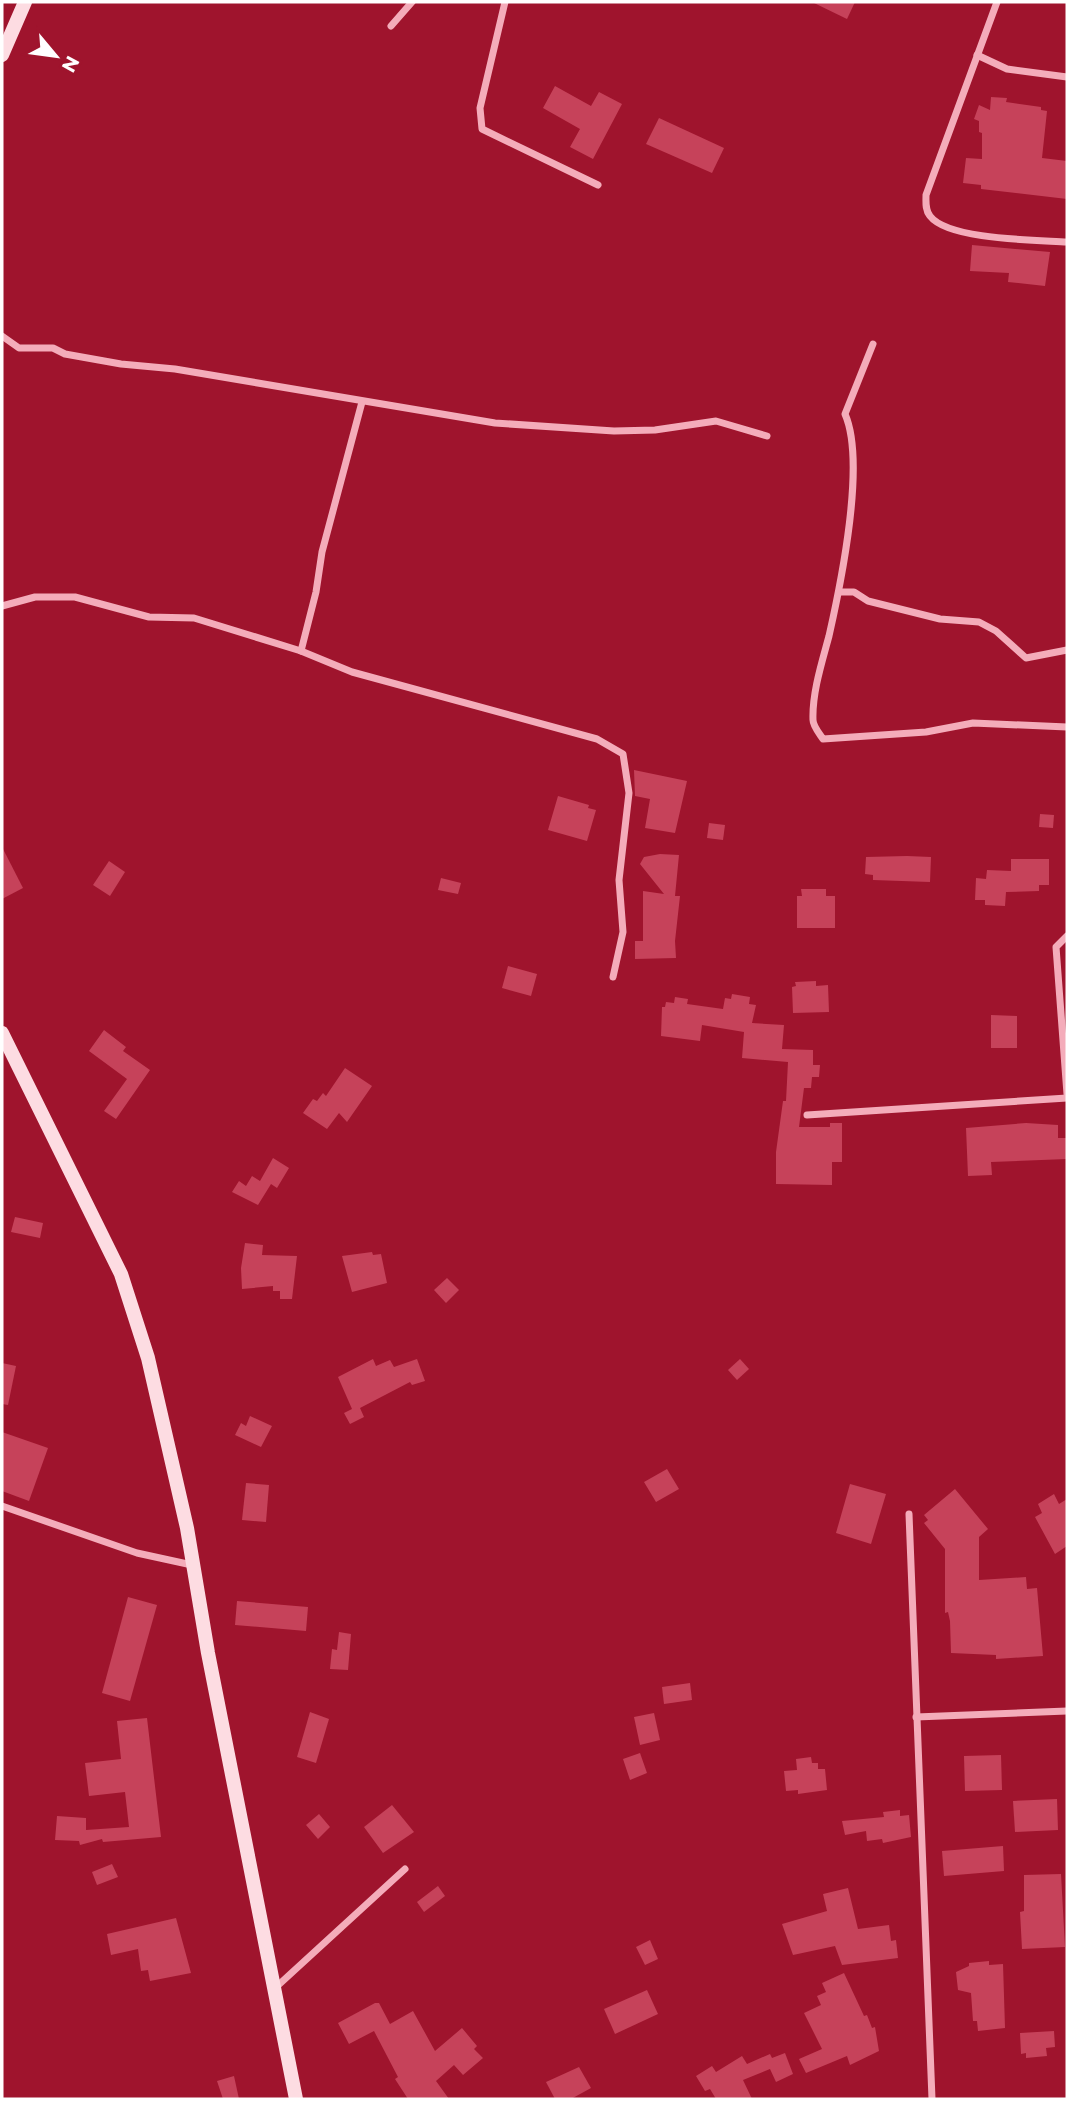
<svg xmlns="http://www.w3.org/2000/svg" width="1069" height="2101" font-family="Montserrat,sans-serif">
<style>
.building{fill:#c6425a}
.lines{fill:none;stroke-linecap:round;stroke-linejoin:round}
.street{stroke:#f4acba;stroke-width:7}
.secondary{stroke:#fddce2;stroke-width:14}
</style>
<rect width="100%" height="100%" fill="#9f142d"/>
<g class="building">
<polygon points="812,2 855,2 847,19"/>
<polygon points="555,86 591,106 599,92 622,104 593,159 570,147 580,129 543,108"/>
<polygon points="991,97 1007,98 1006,102 1041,107 1041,110 1047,111 1042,158 1067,161 1067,199 981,189 981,185 963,183 966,158 982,159 982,133 979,132 979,121 974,119 979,105 990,110"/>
<polygon points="659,118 724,148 712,173 646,144"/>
<polygon points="972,245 1050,252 1045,286 1008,282 1009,273 970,271"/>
<polygon points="634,770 687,781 675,833 645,828 650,799 635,796"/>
<polygon points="558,796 589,805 588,808 596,810 587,841 548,830"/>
<polygon points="1040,814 1054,815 1053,828 1039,827"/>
<polygon points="709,823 725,825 723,840 707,838"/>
<polygon points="2,847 23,888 2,899"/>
<polygon points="660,854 679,855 675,896 680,896 675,941 676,958 635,959 635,941 643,941 643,891 664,894 640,864 644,857"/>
<polygon points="907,856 931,857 930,882 873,880 873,875 865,874 866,857"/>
<polygon points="1011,859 1049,859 1049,885 1039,885 1039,891 1006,892 1005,906 985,905 985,900 975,900 976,878 986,879 987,870 1011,871"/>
<polygon points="109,861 125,872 110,896 93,885"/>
<polygon points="441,878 461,883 458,894 438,890"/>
<polygon points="801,889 826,889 826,896 835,896 835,928 797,928 797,896 802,896"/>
<polygon points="508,966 537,974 531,996 502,988"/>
<polygon points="816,981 816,986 828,985 829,1012 793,1013 792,987 796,986 795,982"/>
<polygon points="732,994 750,997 749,1004 756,1005 752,1023 784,1025 782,1049 813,1050 813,1065 820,1065 819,1077 812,1077 811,1088 804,1088 799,1127 830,1127 830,1123 842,1123 842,1162 832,1162 832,1185 776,1184 776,1152 783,1101 786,1101 788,1062 742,1058 744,1032 702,1025 700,1041 661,1036 662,1007 665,1007 666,1002 674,1003 675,997 688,999 687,1004 723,1009 725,998 731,999"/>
<polygon points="991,1015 1017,1016 1017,1048 991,1048"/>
<polygon points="104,1030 126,1047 123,1051 150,1070 116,1119 104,1111 127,1079 89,1051"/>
<polygon points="345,1068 372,1086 347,1122 339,1113 327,1129 303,1113 313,1099 317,1101 323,1093 326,1096"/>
<polygon points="1026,1123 1058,1125 1058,1138 1067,1138 1067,1159 991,1162 992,1175 968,1176 966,1128"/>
<polygon points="273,1158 289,1168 277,1188 271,1184 258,1205 232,1192 239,1181 246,1186 252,1176 260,1181"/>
<polygon points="15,1217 43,1223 40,1238 11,1232"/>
<polygon points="245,1243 263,1245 262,1255 297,1256 292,1299 280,1299 280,1291 273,1291 273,1286 242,1289 241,1268"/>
<polygon points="372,1252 373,1255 381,1254 387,1283 352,1292 342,1256"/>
<polygon points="447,1278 459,1290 446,1303 434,1290"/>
<polygon points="373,1359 376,1366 390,1360 394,1367 417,1359 425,1381 412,1385 410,1382 360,1408 364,1417 350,1424 344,1413 352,1409 338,1377"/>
<polygon points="740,1359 749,1369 737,1380 728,1370"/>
<polygon points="2,1363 16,1366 8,1405 2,1404"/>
<polygon points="250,1416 272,1426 261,1447 235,1435 241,1423 246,1426"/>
<polygon points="2,1432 48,1448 29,1501 2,1491"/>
<polygon points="667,1469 679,1489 656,1502 644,1482"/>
<polygon points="246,1483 269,1485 266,1522 242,1520"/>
<polygon points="850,1484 886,1494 871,1544 836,1533"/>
<polygon points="955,1489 988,1529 979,1537 979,1580 1026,1577 1027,1589 1037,1588 1043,1656 996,1659 996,1655 951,1653 950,1621 948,1612 945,1613 945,1549 924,1523 928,1520 924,1515"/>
<polygon points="1054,1494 1059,1504 1067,1499 1067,1546 1055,1554 1035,1517 1042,1513 1038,1504"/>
<polygon points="128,1597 157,1605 130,1701 102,1693"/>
<polygon points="237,1601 308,1607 306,1631 235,1625"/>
<polygon points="339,1632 351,1634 348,1670 330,1669 332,1649 337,1650"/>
<polygon points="690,1683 692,1700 664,1704 662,1687"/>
<polygon points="310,1712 329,1719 316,1763 297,1757"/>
<polygon points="654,1713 660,1740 640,1745 634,1717"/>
<polygon points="147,1718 161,1837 103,1842 102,1839 80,1845 79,1841 55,1840 57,1816 86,1818 86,1830 129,1827 125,1792 89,1796 85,1763 121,1759 117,1721"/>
<polygon points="640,1753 647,1773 630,1780 623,1759"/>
<polygon points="1001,1755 1002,1790 965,1791 964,1756"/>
<polygon points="811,1757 812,1763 818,1763 818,1769 825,1769 827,1790 798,1794 798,1790 786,1791 784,1771 797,1770 796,1759"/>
<polygon points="1057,1799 1058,1830 1015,1832 1013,1801"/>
<polygon points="392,1805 414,1832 383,1853 364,1827"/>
<polygon points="900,1810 900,1816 909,1815 911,1837 883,1843 882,1839 867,1841 866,1831 845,1835 842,1821 884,1817 883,1812"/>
<polygon points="319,1814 330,1827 318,1839 306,1825"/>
<polygon points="1003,1846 1004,1871 944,1876 942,1851"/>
<polygon points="112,1864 118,1877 97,1885 92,1872"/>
<polygon points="1061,1874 1065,1947 1022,1949 1020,1912 1024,1911 1024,1875"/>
<polygon points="438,1886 445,1896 424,1912 417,1902"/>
<polygon points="848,1888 858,1929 889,1925 891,1941 896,1940 898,1958 842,1965 835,1946 793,1955 782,1924 827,1911 823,1894"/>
<polygon points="176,1918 191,1973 150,1981 148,1970 141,1971 138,1949 111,1955 107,1934"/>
<polygon points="650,1940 658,1959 645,1965 636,1947"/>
<polygon points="989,1961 989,1965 1003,1964 1005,2028 978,2031 977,2021 973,2021 971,1993 958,1990 956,1972 969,1966 969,1963"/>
<polygon points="844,1973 864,2016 867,2015 872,2028 875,2027 879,2051 850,2065 847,2056 806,2073 799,2059 822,2049 804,2013 821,2005 817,1996 826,1992 822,1983"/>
<polygon points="647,1990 658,2014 615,2034 604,2009"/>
<polygon points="375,2003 379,2003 390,2024 413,2011 435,2051 462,2028 477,2046 474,2049 483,2058 463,2075 454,2065 436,2081 449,2099 408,2099 395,2079 398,2077 374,2031 349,2044 338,2023"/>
<polygon points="1054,2031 1055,2047 1046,2048 1047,2056 1026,2058 1026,2053 1021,2054 1020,2033"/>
<polygon points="785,2053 793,2074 776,2082 770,2069 743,2080 752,2099 716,2099 710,2089 705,2091 696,2076 712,2066 716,2072 742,2056 747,2064 770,2054 772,2058"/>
<polygon points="579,2067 591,2088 571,2099 555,2099 546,2082"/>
<polygon points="234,2076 239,2099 223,2099 217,2081"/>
</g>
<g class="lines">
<g class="street">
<polyline points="505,2 480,108 482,129 598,185"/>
<path d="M997,2L926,195C926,202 925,210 930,216C948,240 1037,240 1067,242"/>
<polyline points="391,26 412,2"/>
<polyline points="977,55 1007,69 1067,77"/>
<polyline points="2,336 19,348 53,348 65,354 121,364 175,369 495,423 614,431 655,430 716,421 767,436"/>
<path d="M873,344L845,414C866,462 841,583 829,636C822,662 812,693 813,720C813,726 819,733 823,739L926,732L973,723L1067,727"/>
<polyline points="839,592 854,592 868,601 940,619 979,622 996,631 1026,658 1067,650"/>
<polyline points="2,606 35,597 75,597 149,617 194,618 301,651 352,672 597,739 623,754 629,793 619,880 623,932 613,977"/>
<polyline points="301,651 316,592 322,552 362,402"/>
<polyline points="1067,936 1056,947 1067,1094"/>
<polyline points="807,1115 1067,1098"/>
<polyline points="2,1506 137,1553 192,1565"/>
<polyline points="909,1514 932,2099"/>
<polyline points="916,1717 1067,1711"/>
<polyline points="274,1989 405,1869"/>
</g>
<g class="secondary">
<polyline points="2,55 25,2"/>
<polyline points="2,1033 121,1274 148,1358 187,1528 208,1653 296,2099"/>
</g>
</g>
<rect width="1069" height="2101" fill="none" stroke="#ffffff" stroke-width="7"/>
<g transform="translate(56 56) rotate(119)" stroke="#9f142d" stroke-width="5" paint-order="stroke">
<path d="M0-5L12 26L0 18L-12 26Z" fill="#ffffff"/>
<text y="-10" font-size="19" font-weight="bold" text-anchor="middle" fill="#ffffff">N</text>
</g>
</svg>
